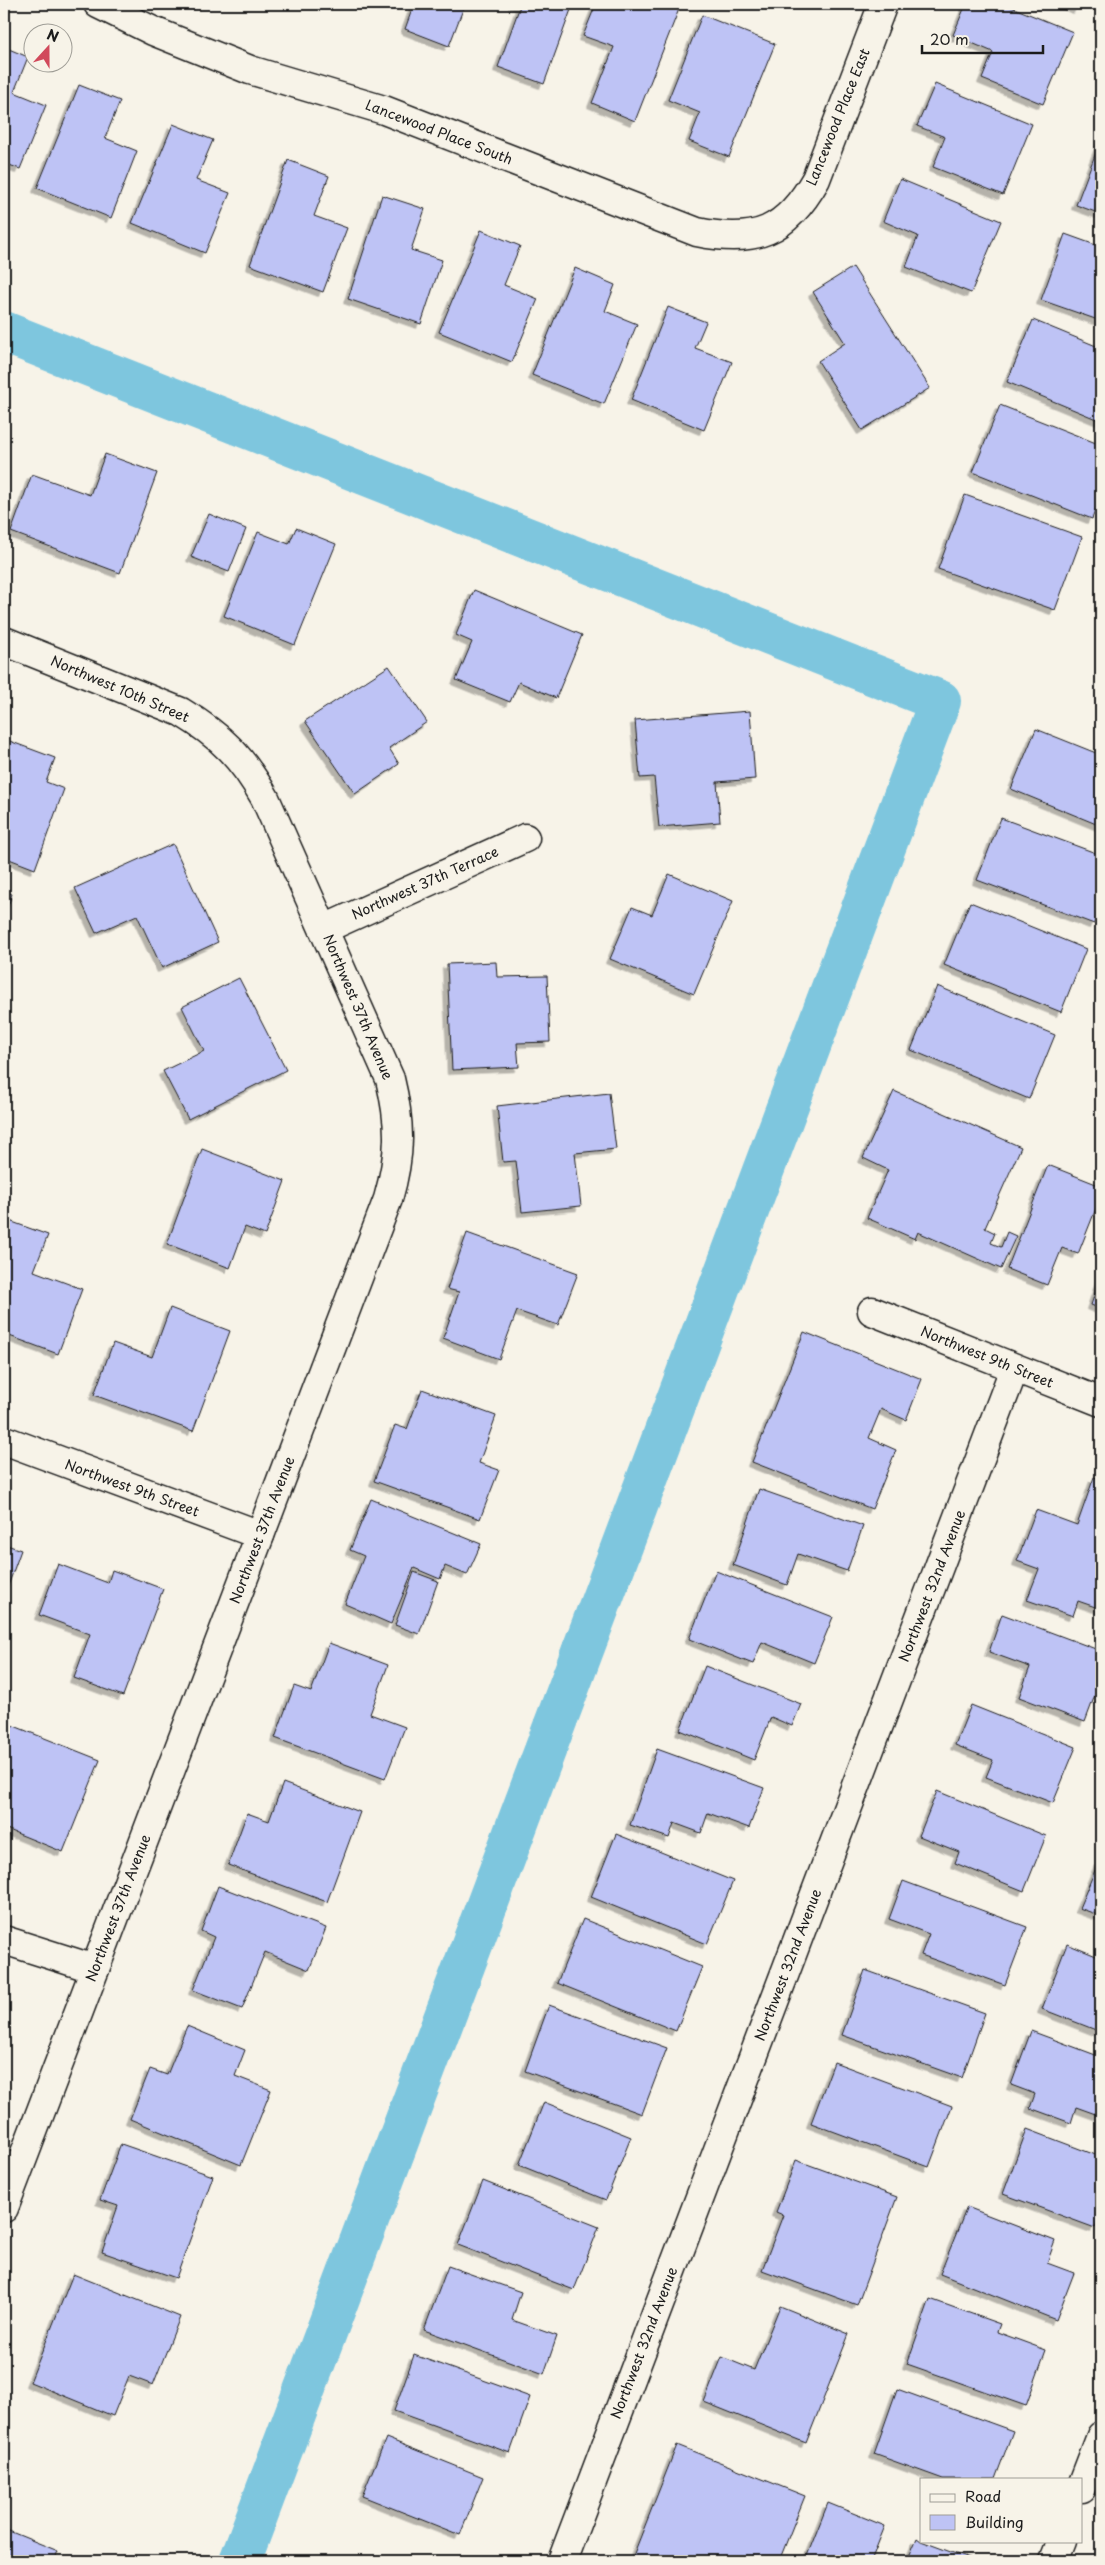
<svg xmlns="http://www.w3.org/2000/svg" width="1105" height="2565" font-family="'Playpen Sans',sans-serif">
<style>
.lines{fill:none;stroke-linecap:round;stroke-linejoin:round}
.canal{stroke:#7ec6de;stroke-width:42}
.building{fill:#bec3f5;stroke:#1c1c1c;filter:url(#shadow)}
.street-casing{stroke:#1c1c1c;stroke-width:31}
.street{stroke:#f7f3e8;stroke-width:28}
.labels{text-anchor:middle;stroke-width:5;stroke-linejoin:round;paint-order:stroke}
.street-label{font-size:14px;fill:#1c1c1c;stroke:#f7f3e8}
</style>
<defs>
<filter id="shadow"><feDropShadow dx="-4.5" dy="4.5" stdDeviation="0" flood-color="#0004"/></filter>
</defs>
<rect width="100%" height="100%" fill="#f7f3e8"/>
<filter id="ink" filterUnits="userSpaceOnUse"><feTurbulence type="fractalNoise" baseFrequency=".02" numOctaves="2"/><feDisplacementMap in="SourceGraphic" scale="10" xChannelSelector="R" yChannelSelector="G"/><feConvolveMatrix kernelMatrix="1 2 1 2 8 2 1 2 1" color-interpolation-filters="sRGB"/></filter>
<g filter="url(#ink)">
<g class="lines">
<polyline class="canal" points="4,332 940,701 240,2561"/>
</g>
<g class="building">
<polygon points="414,4 465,4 449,46 405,29"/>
<polygon points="513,4 573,4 544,84 498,67 520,6"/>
<polygon points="596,4 681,4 635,121 592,103 614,47 583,36"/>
<polygon points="966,4 1004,4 1073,32 1043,104 982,79 993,52 953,35"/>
<polygon points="1065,4 1080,4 1078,9"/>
<polygon points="702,15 775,44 729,157 689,141 700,113 668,100"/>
<polygon points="4,47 28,57 14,92 46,105 20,169 4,163"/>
<polygon points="935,84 1032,124 1003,195 933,167 945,137 917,126"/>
<polygon points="79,85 120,101 105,138 137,151 111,218 37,188"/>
<polygon points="173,124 213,140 196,180 230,193 205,253 132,223"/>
<polygon points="1101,139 1101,214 1076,205"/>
<polygon points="288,160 329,176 314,216 347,228 323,292 250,265"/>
<polygon points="900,179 1001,221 971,293 906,267 918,236 883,221"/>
<polygon points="382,195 425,209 411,250 442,260 421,324 348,299"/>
<polygon points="481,230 520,246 504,285 538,299 512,362 439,332"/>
<polygon points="1065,234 1101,247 1101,321 1041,300"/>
<polygon points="853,267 930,388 862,430 818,361 845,343 813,292"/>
<polygon points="575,268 615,285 605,311 637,324 604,404 532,375"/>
<polygon points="668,307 706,322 695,348 732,362 704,430 631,400"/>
<polygon points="1033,320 1101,348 1101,421 1007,382"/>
<polygon points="1000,405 1101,445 1101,495 1092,519 973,472"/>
<polygon points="105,454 157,473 120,573 11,532 32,474 90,495"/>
<polygon points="965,495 1082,537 1055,610 938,569"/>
<polygon points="209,514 246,529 229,572 191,557"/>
<polygon points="296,528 336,544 295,645 224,616 258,532 289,544"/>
<polygon points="474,590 582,635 556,698 519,682 510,702 456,680 472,642 456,635"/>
<polygon points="389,666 427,722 389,748 399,764 355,794 305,721"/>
<polygon points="750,711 755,779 717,782 720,822 659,827 654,777 640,778 635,720"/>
<polygon points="1036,729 1101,755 1101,826 1011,789"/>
<polygon points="4,739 55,758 46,782 64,789 35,869 4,857"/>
<polygon points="1001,818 1101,855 1101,905 1094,924 977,880"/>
<polygon points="173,844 218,942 162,968 137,915 96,933 75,888"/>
<polygon points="669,874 733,901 694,994 610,959 632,907 652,915"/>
<polygon points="4,891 12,894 4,918"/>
<polygon points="970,902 1086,949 1061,1012 944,965"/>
<polygon points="496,962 497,977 547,976 550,1042 517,1043 519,1067 452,1070 447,964"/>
<polygon points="239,978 286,1070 188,1119 163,1071 204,1051 182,1007"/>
<polygon points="937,986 1055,1035 1029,1099 911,1050"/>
<polygon points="894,1091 1021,1147 985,1228 995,1233 991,1243 1001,1247 1007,1232 1016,1236 1001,1269 918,1232 915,1239 867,1218 888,1170 863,1158"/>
<polygon points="609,1093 616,1149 575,1153 581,1206 522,1212 516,1161 503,1162 497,1106"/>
<polygon points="202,1149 285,1181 265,1235 245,1227 230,1268 167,1244"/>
<polygon points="1048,1165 1101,1186 1101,1196 1078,1254 1062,1248 1047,1285 1007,1269"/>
<polygon points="4,1219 48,1235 34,1271 82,1289 58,1354 4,1334"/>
<polygon points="467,1233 578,1273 558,1325 517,1311 499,1359 443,1338 459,1292 447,1289"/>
<polygon points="1101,1275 1101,1309 1091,1305"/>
<polygon points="170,1308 230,1331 193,1431 94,1395 113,1343 152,1357"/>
<polygon points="804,1332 922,1379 906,1420 881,1409 869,1438 896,1450 872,1509 752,1462"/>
<polygon points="422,1389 496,1416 479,1463 499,1470 480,1519 374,1481 395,1425 407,1429"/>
<polygon points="1094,1477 1101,1480 1101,1609 1078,1601 1073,1616 1027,1600 1039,1569 1017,1561 1036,1510 1077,1525"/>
<polygon points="759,1489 863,1526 847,1571 798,1554 787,1585 733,1565"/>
<polygon points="371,1499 481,1544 467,1575 445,1566 440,1579 414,1568 391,1624 345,1604 364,1556 350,1550"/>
<polygon points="4,1544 21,1550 4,1597"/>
<polygon points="58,1564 108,1583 112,1570 163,1589 123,1696 74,1678 90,1634 39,1615"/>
<polygon points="716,1571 833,1617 814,1663 762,1642 753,1664 689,1639"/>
<polygon points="414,1572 438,1581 419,1634 395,1625"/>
<polygon points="1002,1614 1101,1651 1101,1679 1085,1722 1019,1697 1030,1667 989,1652"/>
<polygon points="329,1643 388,1665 370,1714 405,1727 385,1779 275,1738 294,1686 311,1692"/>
<polygon points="705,1666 801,1704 792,1726 771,1717 754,1760 680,1730"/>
<polygon points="971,1705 1076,1747 1053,1803 986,1777 993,1760 955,1745"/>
<polygon points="4,1722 100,1760 63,1852 4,1828"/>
<polygon points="657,1749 764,1788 749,1828 708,1813 701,1833 674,1823 669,1838 630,1825"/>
<polygon points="283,1783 360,1812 327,1902 228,1865 247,1813 269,1821"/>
<polygon points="937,1791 1046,1836 1024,1891 955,1863 959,1852 919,1836"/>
<polygon points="616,1834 733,1881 707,1944 591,1897"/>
<polygon points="1099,1861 1101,1862 1101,1916 1079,1908"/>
<polygon points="903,1881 1027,1927 1005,1985 921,1955 929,1934 889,1919"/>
<polygon points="218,1886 326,1928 309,1970 265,1952 242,2009 193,1990 214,1937 201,1931"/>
<polygon points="583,1919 702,1967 676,2031 557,1983"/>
<polygon points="1067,1944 1101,1958 1101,2032 1042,2009"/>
<polygon points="865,1970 985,2013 962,2078 842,2035"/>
<polygon points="549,2005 667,2048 642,2114 525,2071"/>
<polygon points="187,2026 245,2050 235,2076 271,2090 241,2165 130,2119 150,2069 167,2075"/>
<polygon points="1031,2031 1101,2057 1101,2116 1076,2107 1071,2123 1030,2108 1035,2094 1011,2085"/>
<polygon points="834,2062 952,2106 929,2167 811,2123"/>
<polygon points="544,2102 631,2137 606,2200 519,2165"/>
<polygon points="1027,2129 1101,2157 1101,2212 1095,2228 1003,2194"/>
<polygon points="121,2144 213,2176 176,2278 102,2252 118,2206 100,2200"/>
<polygon points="796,2160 897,2197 857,2305 762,2270 783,2215 776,2212"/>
<polygon points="483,2181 599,2227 574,2290 458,2245"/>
<polygon points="967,2207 1055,2241 1047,2263 1074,2273 1056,2320 940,2274"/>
<polygon points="448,2266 521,2292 512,2320 557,2336 544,2374 424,2330"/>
<polygon points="73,2274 180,2317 153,2385 129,2376 113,2416 30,2382"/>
<polygon points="930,2299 1000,2324 997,2332 1046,2350 1026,2406 907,2364"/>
<polygon points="780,2306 849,2334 806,2443 704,2402 722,2357 754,2370"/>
<polygon points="414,2355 530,2397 510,2453 394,2411"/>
<polygon points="897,2389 1013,2431 995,2479 943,2479 874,2454"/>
<polygon points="386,2438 483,2477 460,2535 362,2496"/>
<polygon points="677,2445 805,2496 779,2561 631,2561"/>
<polygon points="828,2503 885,2526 871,2561 805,2561"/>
<polygon points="4,2529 58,2551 54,2561 4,2561"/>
<polygon points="917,2538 921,2541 975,2561 907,2561"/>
</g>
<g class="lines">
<g class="street-casing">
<g id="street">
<path d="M98,4L153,31L250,70L384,110L697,232C756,244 786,232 816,179L883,4"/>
<path d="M4,641L181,712C221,736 242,757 265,798L390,1079C401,1124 401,1154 388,1199L4,2208"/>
<polyline points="324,929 525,838"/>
<polyline points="872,1311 1101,1402"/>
<polyline points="4,1440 260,1535"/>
<polyline points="4,1940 95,1969"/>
<polyline points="1081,2488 1101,2436"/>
<polyline points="562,2561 1014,1369"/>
<polyline points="1053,2561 1061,2541"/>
</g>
</g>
<use href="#street" class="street"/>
</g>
</g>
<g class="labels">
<g class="street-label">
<text transform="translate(838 117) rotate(-68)" y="5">Lancewood Place East</text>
<text transform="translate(439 132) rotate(21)" y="5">Lancewood Place South</text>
<text transform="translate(120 689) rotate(23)" y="5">Northwest 10th Street</text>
<text transform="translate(425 883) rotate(-24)" y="5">Northwest 37th Terrace</text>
<text transform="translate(358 1007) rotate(67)" y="5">Northwest 37th Avenue</text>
<text transform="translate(987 1357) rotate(22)" y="5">Northwest 9th Street</text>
<text transform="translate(132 1488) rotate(20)" y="5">Northwest 9th Street</text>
<text transform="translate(262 1530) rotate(-69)" y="5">Northwest 37th Avenue</text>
<text transform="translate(932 1586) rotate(-69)" y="5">Northwest 32nd Avenue</text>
<text transform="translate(118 1908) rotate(-69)" y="5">Northwest 37th Avenue</text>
<text transform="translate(788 1965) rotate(-69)" y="5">Northwest 32nd Avenue</text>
<text transform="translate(644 2343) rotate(-69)" y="5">Northwest 32nd Avenue</text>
</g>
</g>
<rect width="1105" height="2565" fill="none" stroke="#f7f3e8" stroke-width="20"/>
<rect x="10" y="10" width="1085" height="2545" fill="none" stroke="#1c1c1c" stroke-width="2" filter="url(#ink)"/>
<rect x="920" y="2478" width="162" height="65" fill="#f7f3e8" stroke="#9f9d96"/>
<rect x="930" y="2494" width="25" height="8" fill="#f7f3e8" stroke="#9f9d96"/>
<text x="965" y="2502" font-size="15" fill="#1c1c1c">Road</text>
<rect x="930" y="2515" width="25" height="15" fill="#bec3f5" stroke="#9f9d96"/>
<text x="965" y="2528" font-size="15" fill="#1c1c1c">Building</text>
<g transform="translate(48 48) rotate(21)"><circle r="24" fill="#f7f3e8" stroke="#9f9d96"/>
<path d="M0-4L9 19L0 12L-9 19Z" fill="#d1495b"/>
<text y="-8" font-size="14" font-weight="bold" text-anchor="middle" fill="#1c1c1c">N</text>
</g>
<path d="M922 45v8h121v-8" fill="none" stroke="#1c1c1c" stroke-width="2.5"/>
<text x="930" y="45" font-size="15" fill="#1c1c1c" stroke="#f7f3e8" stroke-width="4" paint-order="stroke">20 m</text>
</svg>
